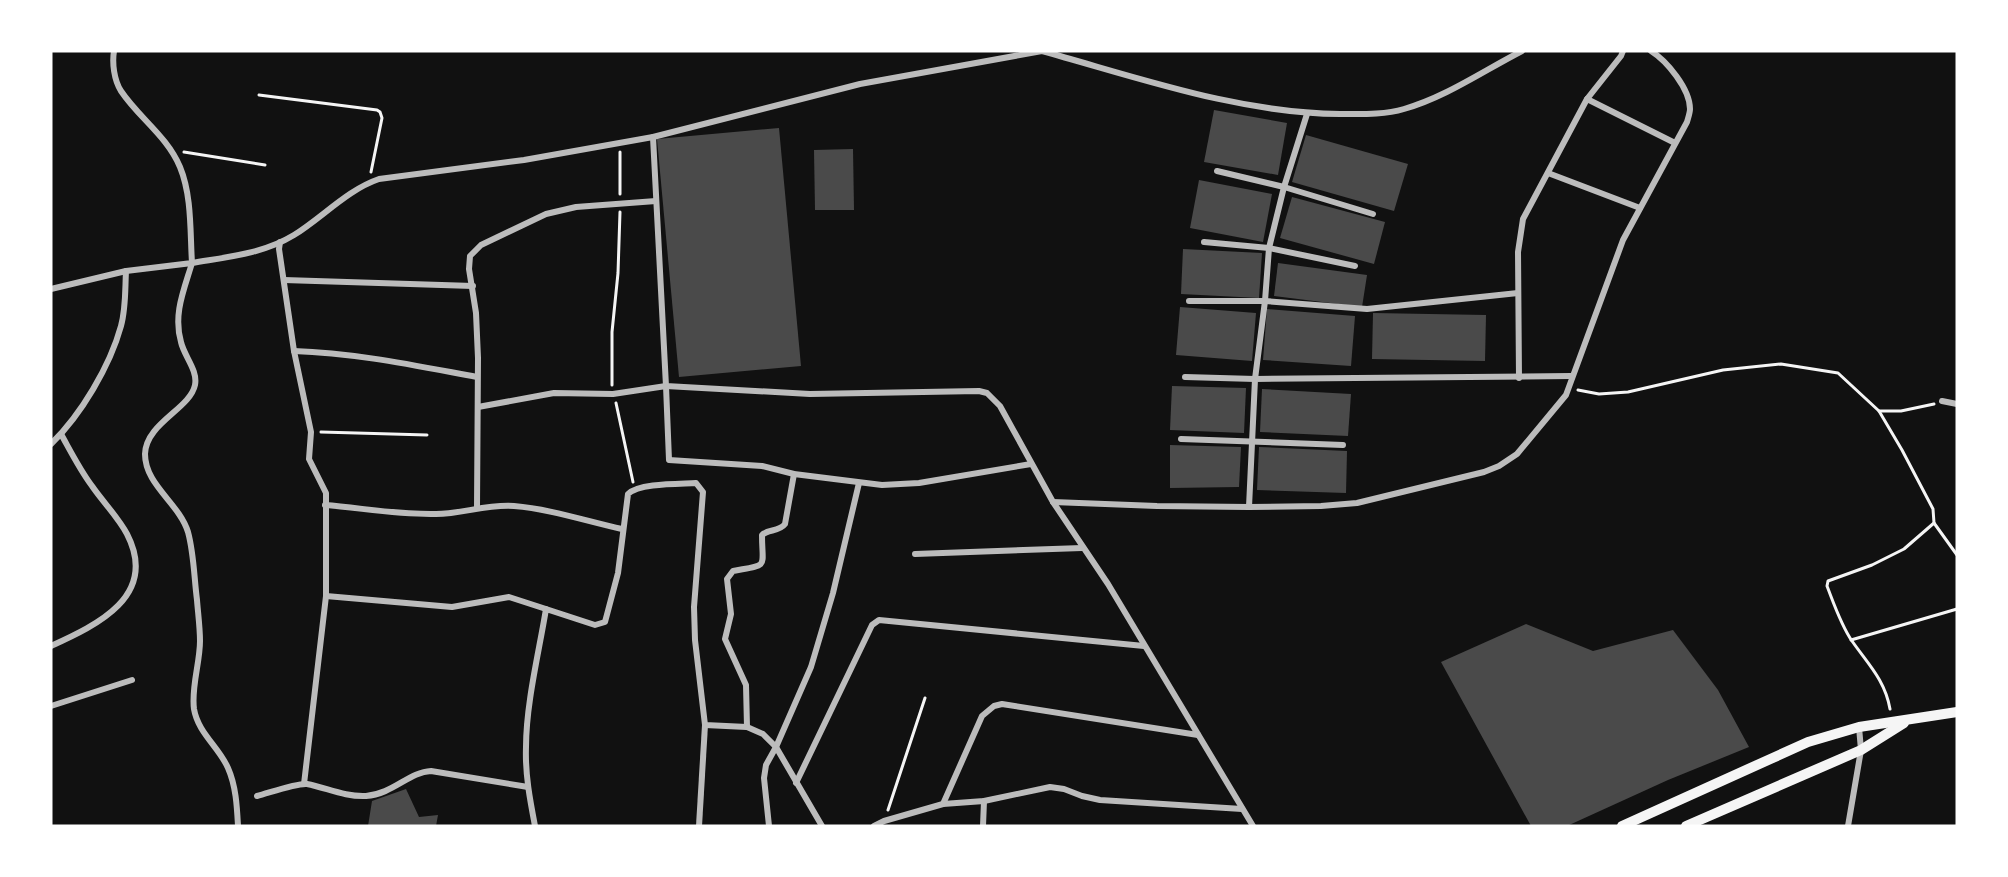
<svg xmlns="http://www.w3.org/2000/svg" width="2008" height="877" font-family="Quicksand,sans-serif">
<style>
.building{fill:#4a4a4a}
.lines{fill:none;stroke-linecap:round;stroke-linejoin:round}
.path{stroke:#f5f5f5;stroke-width:3}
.minor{stroke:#bcbcbc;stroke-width:6}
.secondary{stroke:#f5f5f5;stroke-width:10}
</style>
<rect width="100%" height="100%" fill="#111"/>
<g class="building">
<polygon points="1214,110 1287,123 1278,175 1204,162"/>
<polygon points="779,128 801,366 679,377 657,139"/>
<polygon points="1306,135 1408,164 1394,211 1292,182"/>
<polygon points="853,149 854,210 815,210 814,150"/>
<polygon points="1199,180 1272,194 1263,242 1190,228"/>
<polygon points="1292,197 1385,222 1374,264 1280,238"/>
<polygon points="1183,249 1262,253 1259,298 1181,294"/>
<polygon points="1278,263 1367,275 1362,307 1274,296"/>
<polygon points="1180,307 1256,313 1252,361 1176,355"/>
<polygon points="1267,309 1355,316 1351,366 1263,360"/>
<polygon points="1373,313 1486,315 1485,361 1372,359"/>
<polygon points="1172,386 1246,388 1244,433 1170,430"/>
<polygon points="1262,389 1351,394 1348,436 1260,432"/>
<polygon points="1170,445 1241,447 1239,487 1170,488"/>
<polygon points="1259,447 1347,451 1346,493 1257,490"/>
<polygon points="1526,624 1593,651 1673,630 1718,690 1749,747 1668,780 1567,826 1531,826 1441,662"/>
<polygon points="406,789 419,817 438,815 436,826 368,826 372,801"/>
</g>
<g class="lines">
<g class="path">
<polyline points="259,95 377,110 380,112 382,118 371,172"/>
<polyline points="184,152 265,165"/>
<polyline points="620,194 620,152"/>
<polyline points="612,385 612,332 618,273 620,212"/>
<path d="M1578,390L1599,394L1628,392L1723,370L1781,364L1838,373L1879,411L1902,450L1933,509L1934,523L1904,549L1872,565L1828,581L1827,586C1834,604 1841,625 1852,641C1868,664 1885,680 1890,709"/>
<polyline points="616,403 633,482"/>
<polyline points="1879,411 1901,411 1934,404"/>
<polyline points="321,432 427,435"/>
<polyline points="1934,523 1957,555"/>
<polyline points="1851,640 1957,609"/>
<polyline points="888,810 925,698"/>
</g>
<g class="minor">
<path d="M1042,51C1140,78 1238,113 1340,114C1361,114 1384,115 1404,109C1446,97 1483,71 1522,51"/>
<polyline points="1587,99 1675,143"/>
<polyline points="653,137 666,386 810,394 979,391 987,393 1000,406 1053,502 1108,584 1253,826"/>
<polyline points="1217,171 1284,187 1373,214"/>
<polyline points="1548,173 1640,208"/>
<polyline points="280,242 279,249 294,351 311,432 309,459 326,493 326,596 304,784"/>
<polyline points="1204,242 1269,248 1355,266"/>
<polyline points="284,280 473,286"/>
<polyline points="51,289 126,271"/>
<polyline points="1189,301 1265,301 1367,309 1518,293"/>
<path d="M294,351C356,353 417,366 477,377"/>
<polyline points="1185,377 1255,379 1265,301 1269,248 1284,187 1307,114"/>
<polyline points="1519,378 1518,252 1523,219 1587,99 1621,56 1623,51"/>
<polyline points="1942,401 1957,404"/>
<polyline points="478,407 554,393 613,394 666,386 669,460 762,466 794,474 882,485 919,483 1031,464"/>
<polyline points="1181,439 1343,445"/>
<path d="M51,444C81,415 110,366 121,326C126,308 125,289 126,271L192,263C190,232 192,196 180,167C167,136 139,118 121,91C114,80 112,63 114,51"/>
<polyline points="1053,502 1157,506 1249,507 1255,379 1571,376"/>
<path d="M325,505C362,508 399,515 436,514C463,514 486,504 514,506C550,509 586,521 622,529"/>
<polyline points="477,507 478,358 476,313 469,269 470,256 481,245 546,214 576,207 656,201"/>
<path d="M1249,507L1321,506L1357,503L1484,472L1499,466L1517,454L1566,395L1623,240L1687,122C1688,118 1690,113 1690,109C1690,89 1667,61 1651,51"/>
<polyline points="915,554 1082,548"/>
<polyline points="326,596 452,607 509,597 546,609"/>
<path d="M51,646C97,625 159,596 127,534C118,517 103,502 92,486C80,470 71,452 61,434"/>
<polyline points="51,706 132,680"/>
<path d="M747,727L746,685L725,639L731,614L727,579L733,571C770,564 762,569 762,535C768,529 779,532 785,524L794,474"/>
<polyline points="796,783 872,625 879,620 1144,646"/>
<path d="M257,796C269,793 296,783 307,784C327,788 345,797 366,796C393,794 409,772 431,771L528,787"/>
<polyline points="943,804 984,801 1050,787 1064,789 1082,796 1100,800 1242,809"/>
<path d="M238,826C237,807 236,786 228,768C219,747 198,733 194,709C191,687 200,663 200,641C200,628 198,613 197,600C194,577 194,554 188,532C179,503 145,485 145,454C146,423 190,409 195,385C198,370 184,356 181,342C173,314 184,290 192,263C227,257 263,254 294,235C323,217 347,190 379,179L524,160L653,137L860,84L1042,51"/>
<path d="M535,826C530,800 525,774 526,747C526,704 539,652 546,609L595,625L605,622L618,573L628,494C639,483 679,484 696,483L703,492L694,607L695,640L705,725L747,727L763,734L776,747L822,826"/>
<polyline points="699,826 705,725"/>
<polyline points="769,826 764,778 766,765 776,747 811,667 833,593 859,483"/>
<polyline points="874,826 884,821 943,804 982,716 994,706 1002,704 1198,735"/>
<polyline points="983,826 984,801"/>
<polyline points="1848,826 1861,750 1859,727"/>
</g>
<g class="secondary">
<polyline points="1622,826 1808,742 1859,727 1957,712"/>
<polyline points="1686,826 1861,750 1904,723"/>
</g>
</g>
<rect width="2008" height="877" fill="none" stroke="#ffffff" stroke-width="105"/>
</svg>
